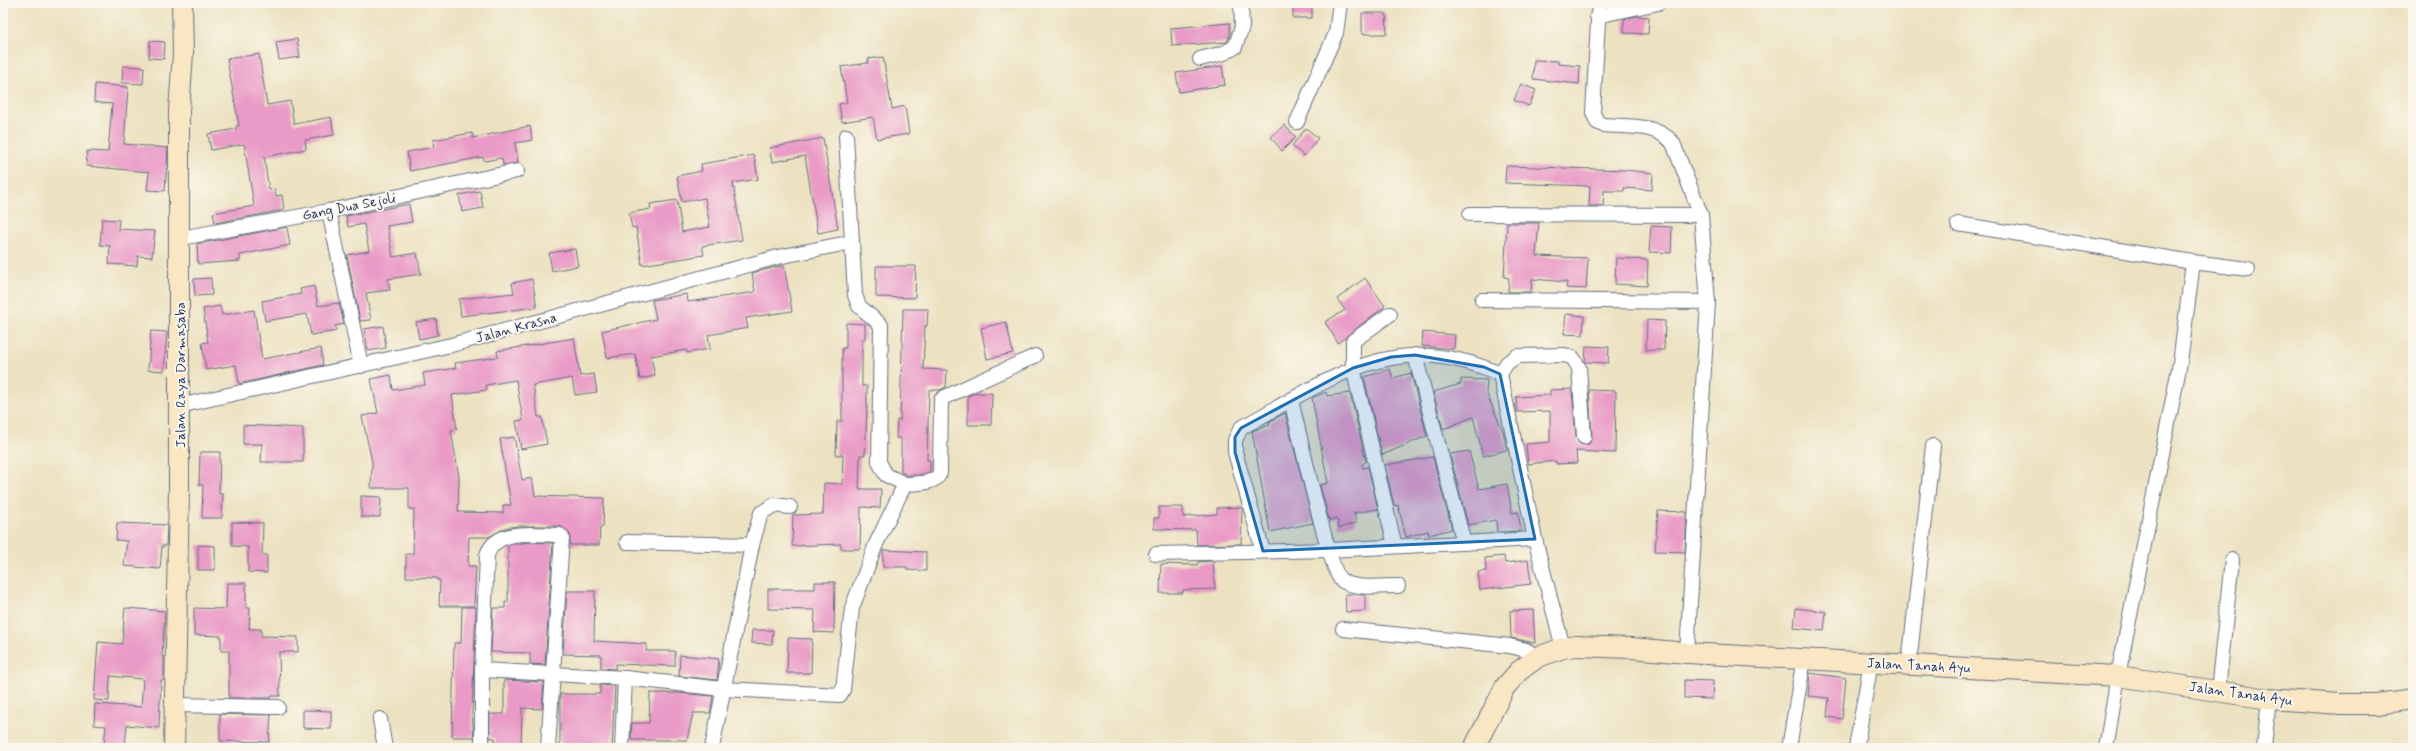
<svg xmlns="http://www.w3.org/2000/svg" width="2416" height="751" font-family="Mynerve,sans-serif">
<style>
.building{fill:#e99ac6}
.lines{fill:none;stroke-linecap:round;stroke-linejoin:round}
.street-casing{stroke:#646e81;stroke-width:16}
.secondary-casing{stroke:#646e81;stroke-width:22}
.street{stroke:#fff;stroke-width:14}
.secondary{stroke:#f9e7c3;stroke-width:20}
.marked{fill:#1f6fb2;fill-opacity:0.2;stroke:#1f6fb2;stroke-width:3;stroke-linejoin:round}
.labels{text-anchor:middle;stroke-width:4;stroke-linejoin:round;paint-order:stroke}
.street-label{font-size:14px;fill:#1b2f5e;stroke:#fbf7ec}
</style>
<rect width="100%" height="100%" fill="#fbf7ec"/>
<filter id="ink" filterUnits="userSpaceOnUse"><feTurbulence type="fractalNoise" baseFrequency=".025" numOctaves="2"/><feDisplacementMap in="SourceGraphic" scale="8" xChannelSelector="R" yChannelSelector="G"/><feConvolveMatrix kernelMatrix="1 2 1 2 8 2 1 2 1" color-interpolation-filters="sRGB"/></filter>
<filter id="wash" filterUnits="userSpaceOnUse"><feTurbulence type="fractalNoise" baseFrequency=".012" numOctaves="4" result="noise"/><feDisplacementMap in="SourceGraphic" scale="16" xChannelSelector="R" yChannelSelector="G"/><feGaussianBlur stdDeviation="0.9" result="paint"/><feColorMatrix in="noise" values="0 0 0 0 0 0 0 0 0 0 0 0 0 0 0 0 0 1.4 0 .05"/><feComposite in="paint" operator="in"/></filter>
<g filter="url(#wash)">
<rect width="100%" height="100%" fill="#ece2c1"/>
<g id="blocks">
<g class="building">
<rect x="1293" y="3" width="19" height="15"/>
<polygon points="1362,13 1386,13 1387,34 1362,34"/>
<polygon points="1637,16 1649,17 1648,34 1624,33 1624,19"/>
<polygon points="1230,23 1230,34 1227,42 1172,46 1171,28"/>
<polygon points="297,39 300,57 279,60 276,42"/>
<polygon points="150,41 165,42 164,59 149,58"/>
<polygon points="259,54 267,105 290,101 294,124 331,117 334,135 305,140 306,149 264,157 269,190 275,189 276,196 282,195 284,210 215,223 213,213 254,206 244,144 211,150 208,134 236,129 236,126 239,126 227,59"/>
<polygon points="883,57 892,109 905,106 909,134 877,139 873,117 842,122 839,104 847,102 841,67 868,63 868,59"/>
<polygon points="1534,60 1558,61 1558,64 1580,66 1579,84 1533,79"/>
<polygon points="123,66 144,67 143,84 122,83"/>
<polygon points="1222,66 1225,85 1179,92 1176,73"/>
<polygon points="95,84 128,87 124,144 168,148 165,191 147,190 149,172 86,166 87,151 108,152 112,104 94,102"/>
<polygon points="1521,84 1536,90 1529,106 1514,100"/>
<polygon points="1284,125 1296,137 1282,151 1271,137"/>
<polygon points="530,126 532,140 515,143 518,163 503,165 502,158 484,161 483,157 410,171 407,152 434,147 433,140 472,133 473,138"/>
<polygon points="1306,128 1318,138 1304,156 1292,146"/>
<polygon points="823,138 838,229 818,233 805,156 772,162 769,148"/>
<polygon points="754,155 758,179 733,183 742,240 702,246 704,255 642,265 636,227 632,228 629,213 651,209 650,204 677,200 682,232 710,227 705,198 682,202 677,176 702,171 701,164"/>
<polygon points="1506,166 1625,170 1653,173 1652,190 1624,188 1624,191 1604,191 1603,206 1589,206 1590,186 1505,183"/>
<polygon points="480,191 483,208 462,212 459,195"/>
<polygon points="409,204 412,222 387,226 393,257 417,253 421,274 388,279 390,290 366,293 371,320 360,321 347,255 369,251 364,224 348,227 346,216"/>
<polygon points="102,219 119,220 118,229 155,231 152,257 138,256 137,266 109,264 110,246 100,245"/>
<polygon points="1507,223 1539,223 1536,256 1588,258 1586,289 1566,288 1567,282 1532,279 1531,292 1508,292 1509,278 1504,277"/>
<polygon points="1651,226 1672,227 1671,253 1649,252"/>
<polygon points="287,227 290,245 240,255 240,261 198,264 197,244"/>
<polygon points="575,249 578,266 552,271 549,253"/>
<polygon points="1616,258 1648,260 1647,286 1615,284"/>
<polygon points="784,265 792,311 746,318 748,328 708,335 710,349 687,353 686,350 651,356 655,376 640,379 635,354 607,358 602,331 656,319 652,300 687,294 688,302 755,292 752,273"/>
<polygon points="876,266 916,266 915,298 876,297"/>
<polygon points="211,278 212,295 195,296 194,279"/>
<polygon points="1365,278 1385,306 1338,343 1325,322 1345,310 1337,299"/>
<polygon points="532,279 537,307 461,316 459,299 514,293 512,283"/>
<polygon points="314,286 318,306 339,303 344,324 335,326 336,331 311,335 307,314 265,321 262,301 301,294 300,289"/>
<polygon points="220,306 222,315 254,310 262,359 321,348 323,365 239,384 236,365 206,370 202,343 208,342 203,309"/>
<polygon points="903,309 928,309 927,326 925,326 923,369 947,370 946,387 940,390 929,390 927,460 930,460 930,472 919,475 907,475 901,472 901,438 896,438 897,420 900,421"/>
<polygon points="1566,314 1584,316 1583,335 1564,334"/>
<polygon points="436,319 438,335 419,339 416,322"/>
<polygon points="1647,320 1665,321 1664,350 1646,350"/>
<polygon points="1006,322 1013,353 987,359 981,328"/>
<polygon points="846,323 865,324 865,339 862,339 862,386 867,386 867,407 865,455 860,455 859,489 881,489 880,508 861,507 860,549 841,549 841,544 792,546 793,515 823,514 824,483 842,484 843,455 836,455 837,421 842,421 842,348 846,348"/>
<polygon points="383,326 386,348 368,351 364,329"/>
<polygon points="151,331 167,332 164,371 148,370"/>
<polygon points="1423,332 1455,335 1454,349 1422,346"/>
<polygon points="574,338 580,376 594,374 597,392 575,395 572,378 533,385 538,417 542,417 547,444 521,449 516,421 523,420 516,380 486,385 487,390 452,395 457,429 451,430 459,477 458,512 503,513 503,505 511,505 500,439 514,437 522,480 532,478 535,496 604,498 603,527 600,527 599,545 570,545 570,534 560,526 517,526 505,528 489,537 469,537 468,566 476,566 474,606 439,606 440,580 437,580 437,578 406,577 406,554 413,554 414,509 409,509 409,488 371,488 372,462 362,416 378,413 371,379 391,375 393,390 425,385 423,373 456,368 455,363 498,357 497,351"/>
<polygon points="1586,346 1609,347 1608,363 1585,362"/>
<polygon points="1390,369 1393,378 1411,373 1427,436 1382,455 1364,377"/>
<polygon points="1461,379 1487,380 1486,392 1503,431 1507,450 1483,456 1473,417 1443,429 1433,392 1461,384"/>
<polygon points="1572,389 1576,438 1580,444 1584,445 1589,444 1592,437 1589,390 1616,391 1615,453 1576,451 1577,463 1556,464 1556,461 1528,464 1526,444 1550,442 1550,411 1517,412 1516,397 1550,395 1550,390"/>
<polygon points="1326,392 1327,396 1350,393 1366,462 1362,464 1363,468 1368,467 1378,509 1354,513 1356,523 1339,528 1337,518 1329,520 1320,485 1328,483 1312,398"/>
<polygon points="975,393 992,393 991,425 968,425 968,396"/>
<polygon points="1285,413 1313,523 1270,532 1252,431 1270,425 1269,422"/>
<polygon points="243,425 303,428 303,462 261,462 262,444 243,444"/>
<polygon points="1469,451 1479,489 1507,484 1512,513 1518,512 1521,531 1497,532 1496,520 1468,525 1450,454"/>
<polygon points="200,452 220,452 219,494 223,494 222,518 202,518 203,485 199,485"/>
<polygon points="1433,457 1452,529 1429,535 1428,531 1406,537 1398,505 1394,506 1385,465"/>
<polygon points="361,496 381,497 380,517 361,517"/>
<polygon points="1159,507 1183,507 1183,517 1217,514 1217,508 1242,507 1241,544 1197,545 1196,530 1154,529 1154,518 1159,518"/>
<polygon points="1658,511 1687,512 1685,552 1655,551"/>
<polygon points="232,522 263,523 262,555 267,555 267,573 248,572 248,547 232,546"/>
<polygon points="117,523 167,525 166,546 162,546 160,569 124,566 127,541 116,540"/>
<polygon points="529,542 553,543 545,665 530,664 530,653 491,652 493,608 505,608 505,602 508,602 508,545"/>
<polygon points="198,545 215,546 215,570 198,570"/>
<polygon points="883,550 926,552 926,571 907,570 907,567 883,567"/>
<polygon points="1504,556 1505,563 1528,560 1531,584 1480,590 1478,572 1486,571 1485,558"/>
<polygon points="1213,561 1215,589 1183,590 1183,593 1160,593 1161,564 1197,565 1198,562"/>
<polygon points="815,582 835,582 834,633 814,632 815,610 768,609 768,589 815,589"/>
<polygon points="227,583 246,583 246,608 250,608 249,629 261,629 261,636 298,637 298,652 279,652 280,696 272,696 271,698 229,698 229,651 221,651 221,636 194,635 194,608 226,609"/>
<polygon points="567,591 595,591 594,641 647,644 646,651 675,651 675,666 616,664 615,669 601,668 601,655 563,654"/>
<polygon points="1345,594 1365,595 1365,611 1346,612"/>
<polygon points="462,607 476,607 472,714 474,737 452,737 454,643 461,643"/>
<polygon points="125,608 165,611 162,657 164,657 164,680 161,680 159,728 127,725 125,746 104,744 106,726 94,725 95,704 141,707 143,679 110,676 109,701 94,700 98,642 122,644"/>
<polygon points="1796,608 1826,612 1824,631 1794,628"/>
<polygon points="1533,610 1535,643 1511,638 1510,611"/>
<polygon points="752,630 773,630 772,644 751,643"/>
<polygon points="788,638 812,639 811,673 787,673"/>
<polygon points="680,655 719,659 717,680 679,676"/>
<polygon points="1810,673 1846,678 1842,719 1827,717 1829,698 1808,696"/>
<polygon points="504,680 544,682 542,709 522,708 521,748 495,748 495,738 490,738 490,714 504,714"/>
<polygon points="1684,680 1713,681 1712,699 1684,698"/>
<polygon points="600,685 615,686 612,748 560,748 560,694 600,694"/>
<polygon points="650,693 679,693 713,696 710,713 693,713 687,740 631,740 632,723 649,723"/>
<polygon points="303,710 331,711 331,729 303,728"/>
<polygon points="220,714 271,715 269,742 220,741"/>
</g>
</g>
</g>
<g filter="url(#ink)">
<use href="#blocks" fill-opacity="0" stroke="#646e81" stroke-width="1"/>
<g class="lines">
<g class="street-casing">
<g id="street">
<path d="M1599,3L1593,113L1597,122L1603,125C1627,127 1656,123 1673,143L1701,215L1708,302L1687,653"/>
<polyline points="1597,16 1658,3"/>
<polyline points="1200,59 1224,53 1235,47 1242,27 1241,3"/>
<polyline points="1297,122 1336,33 1340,3"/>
<polyline points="846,136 855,295 859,306 881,325 879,462 886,475 905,484"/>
<polyline points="329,211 361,366"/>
<polyline points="1470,214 1701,215"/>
<polyline points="1958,224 2193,262 2180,363 2118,676 2106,748"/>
<polyline points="181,238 329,211 517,171"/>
<polyline points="2193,262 2248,269"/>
<polyline points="1482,300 1708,302"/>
<polyline points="1390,314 1353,341 1353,368 1395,546"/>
<polyline points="1415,355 1464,543"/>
<polyline points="1500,374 1507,363 1517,356 1565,355 1573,358 1579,368 1584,437"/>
<path d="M1291,400C1297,424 1330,572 1341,580C1354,590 1382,586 1398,586"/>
<polyline points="179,406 451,345 778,257 852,242"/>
<polyline points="627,542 752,545"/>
<path d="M1263,551L1235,452V440L1241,428C1330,379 1396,327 1500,374L1535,539L1563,648"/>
<polyline points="1156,554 1329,550 1535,539"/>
<polyline points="1343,629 1510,646 1526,650 1538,657"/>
<polyline points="1909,664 1933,446"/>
<polyline points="482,670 625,678 622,748"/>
<path d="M625,678L723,689L840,695L843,690L852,608L876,544L905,484C917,483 934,485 940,473L941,400L945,397L1035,356"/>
<polyline points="2218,691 2232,560"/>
<polyline points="176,705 278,707"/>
<polyline points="380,719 385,748"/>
<path d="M482,748V670L487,555C496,527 537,535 560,535L562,537L548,748"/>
<polyline points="712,748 752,545 761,513 774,505 790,507"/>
<polyline points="1789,748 1804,658"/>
<polyline points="1856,748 1871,662"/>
<polyline points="2264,748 2269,699"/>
</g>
</g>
<g class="secondary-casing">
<g id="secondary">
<polyline points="174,748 179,491 179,111 183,53 182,3"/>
<polyline points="1474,748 1505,687 1519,671 1538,657 1563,648 1576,646 1632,648 1687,653 2118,676 2269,699 2340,704 2377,704 2413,699"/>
</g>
</g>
<use href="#street" class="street"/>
<use href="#secondary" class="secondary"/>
</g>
</g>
<path class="marked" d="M1415,355L1484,367L1500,374L1535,539L1263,551L1235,452V437L1241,428L1353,368L1391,357Z"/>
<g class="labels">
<g class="street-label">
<text transform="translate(349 206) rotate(-11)" y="5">Gang Dua Sejoli</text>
<text transform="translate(516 327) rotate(-15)" y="5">Jalan Krasna</text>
<text transform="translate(180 375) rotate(-90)" y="5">Jalan Raya Darmasaba</text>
<text transform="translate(1919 665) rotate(3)" y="5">Jalan Tanah Ayu</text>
<text transform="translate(2241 693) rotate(8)" y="5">Jalan Tanah Ayu</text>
</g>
</g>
<rect width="2416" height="751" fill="none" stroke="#fbf7ec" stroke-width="16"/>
</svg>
